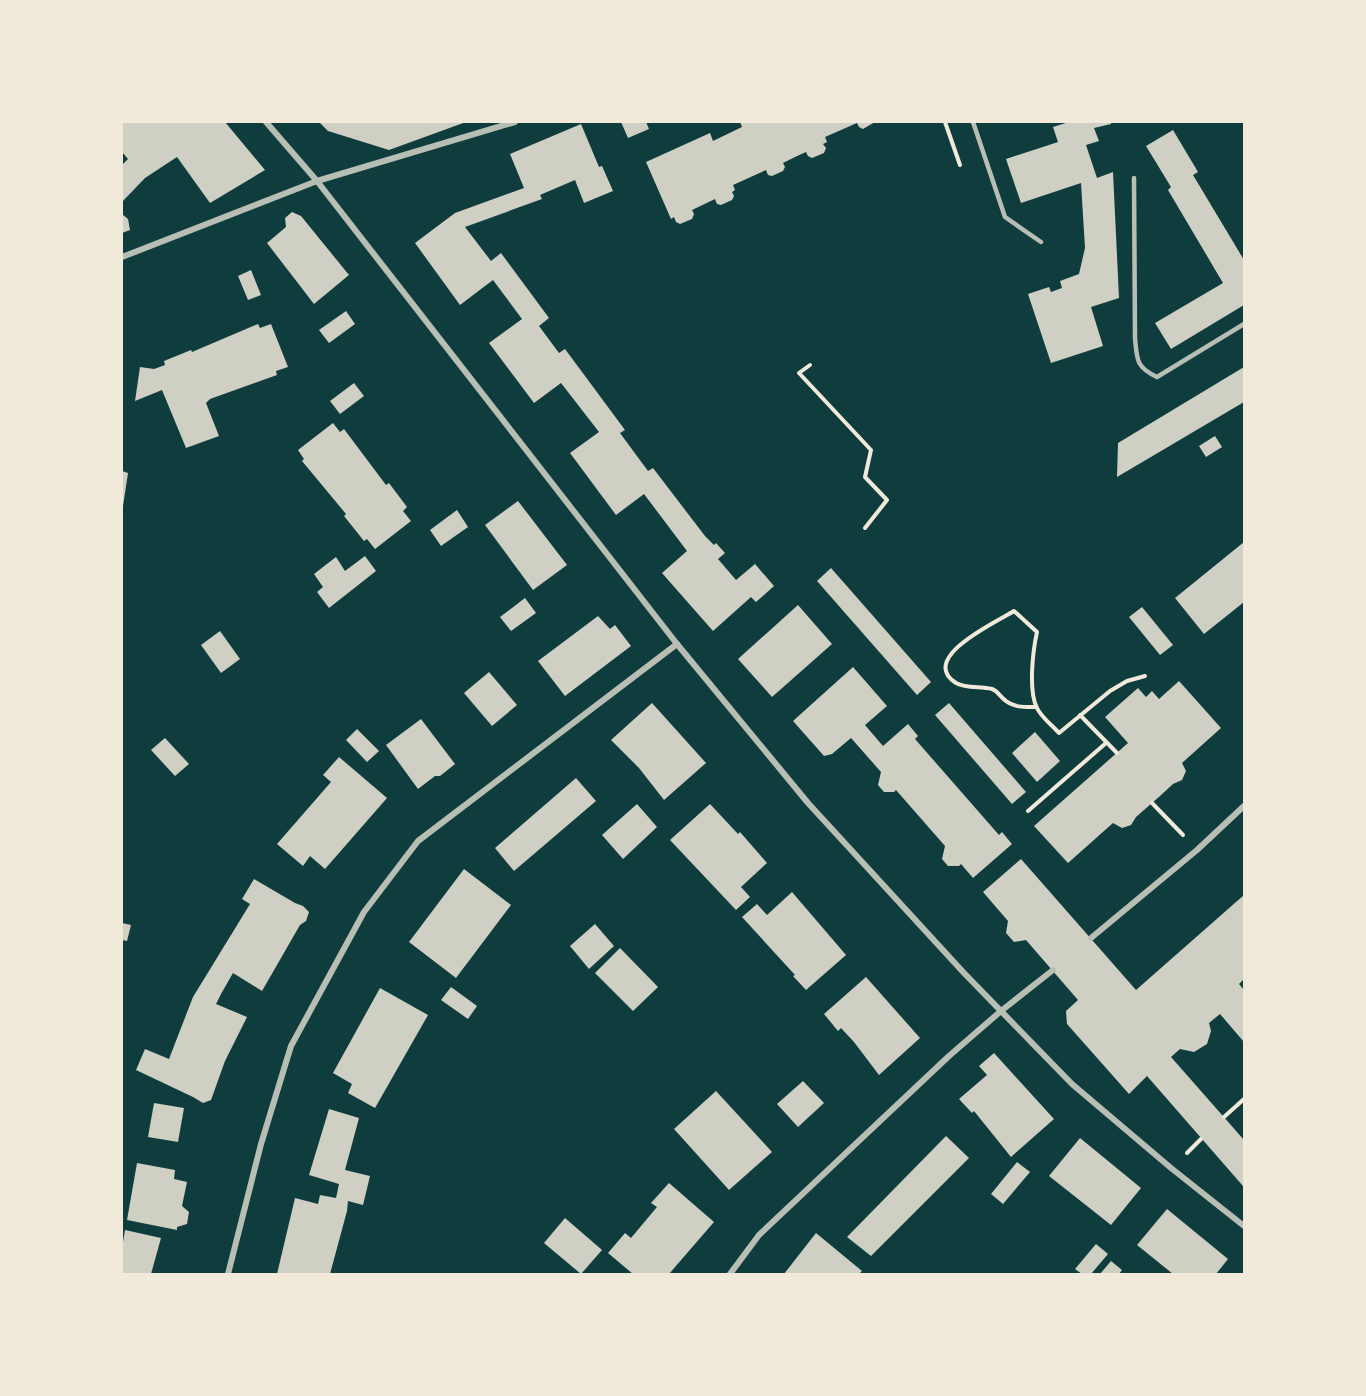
<svg xmlns="http://www.w3.org/2000/svg" width="1366" height="1396" font-family="'Asap Condensed',sans-serif">
<style>
.building{fill:#cfcfc3}
.lines{fill:none;stroke-linecap:round;stroke-linejoin:round}
.path{stroke:#f1e9da;stroke-width:4}
.service{stroke:#b8beb3;stroke-width:4.5}
.minor{stroke:#b8beb3;stroke-width:6}
</style>
<rect width="100%" height="100%" fill="#0f3d3e"/>
<g class="building">
<polygon points="122,122 225,122 265,170 210,203 177,157 145,178 122,202 122,165 128,159 122,152"/>
<polygon points="319,122 466,122 389,150 328,131"/>
<polygon points="621,122 646,122 649,129 628,138"/>
<polygon points="740,122 875,122 863,129 859,127 857,123 825,137 827,142 823,144 826,148 824,153 812,158 808,156 806,152 795,157 783,163 785,167 783,171 772,176 768,175 766,170 733,185 735,190 732,192 734,196 732,200 721,205 717,204 715,199 692,210 694,214 692,219 680,224 676,222 674,217 671,219 646,162 710,133 713,141 742,127"/>
<polygon points="1069,122 1111,122 1111,124 1094,128 1099,141 1086,145 1097,178 1113,172 1119,298 1091,307 1103,346 1051,363 1028,294 1049,287 1051,292 1062,288 1060,281 1079,274 1085,248 1081,183 1021,203 1006,159 1058,142 1053,127"/>
<polygon points="581,124 599,167 602,166 613,191 584,203 575,180 540,195 542,199 465,227 491,261 501,253 549,318 539,326 559,353 565,349 625,430 620,433 648,471 653,468 705,536 714,545 716,543 725,553 718,559 736,580 755,564 774,586 756,602 751,597 713,631 662,573 687,551 644,494 616,515 570,453 599,432 561,383 534,403 489,343 522,319 493,280 460,305 415,243 455,213 524,188 510,154"/>
<polygon points="1173,130 1198,172 1193,175 1244,260 1244,305 1171,349 1155,323 1223,283 1168,190 1171,187 1146,146"/>
<polygon points="292,212 301,216 349,275 314,304 267,243 286,227 285,218"/>
<polygon points="122,214 128,219 130,230 122,233"/>
<polygon points="251,270 261,295 248,300 238,276"/>
<polygon points="346,311 355,324 329,343 319,330"/>
<polygon points="258,324 260,328 271,324 288,367 276,371 277,375 210,399 206,403 219,436 186,448 162,390 135,401 140,367 154,369 165,365 164,361 191,350 192,352"/>
<polygon points="1244,367 1244,402 1117,477 1118,443"/>
<polygon points="354,383 364,396 340,414 330,401"/>
<polygon points="333,423 340,432 344,429 386,485 389,483 407,507 403,511 411,521 375,549 367,539 364,541 344,516 346,514 302,461 304,459 298,450"/>
<polygon points="1215,436 1222,447 1206,457 1199,446"/>
<polygon points="122,471 128,473 123,506 122,506"/>
<polygon points="518,501 567,565 533,590 485,525"/>
<polygon points="457,510 468,527 441,546 430,530"/>
<polygon points="1244,542 1244,602 1204,634 1175,598"/>
<polygon points="365,556 376,571 329,608 317,592 323,587 314,574 336,557 345,571"/>
<polygon points="831,568 931,682 917,695 817,581"/>
<polygon points="525,598 536,613 511,631 500,617"/>
<polygon points="798,605 832,644 772,697 738,659"/>
<polygon points="1142,607 1173,645 1160,655 1129,617"/>
<polygon points="598,616 610,629 615,625 631,646 565,696 538,661"/>
<polygon points="220,631 240,659 221,673 201,645"/>
<polygon points="853,667 887,706 865,725 883,746 908,724 918,736 915,739 999,835 1002,832 1012,844 973,878 961,864 959,866 948,866 942,859 945,846 896,790 894,792 884,792 878,785 881,772 851,738 832,754 824,756 793,721"/>
<polygon points="489,672 517,705 492,726 464,693"/>
<polygon points="1179,681 1221,728 1182,763 1186,771 1182,780 1173,784 1160,796 1136,817 1131,825 1122,828 1113,823 1068,863 1034,826 1128,743 1105,717 1138,688 1146,697 1152,691 1159,699"/>
<polygon points="652,703 706,763 664,800 639,768 611,740"/>
<polygon points="949,703 1026,792 1012,804 935,715"/>
<polygon points="421,719 455,764 440,776 435,776 418,789 386,745"/>
<polygon points="357,729 379,751 367,762 346,740"/>
<polygon points="1035,732 1060,761 1037,782 1012,753"/>
<polygon points="165,738 189,764 175,776 151,750"/>
<polygon points="339,757 387,798 325,869 310,856 303,866 277,844 331,782 323,775"/>
<polygon points="576,778 596,801 514,871 495,848"/>
<polygon points="637,804 657,827 623,859 602,835"/>
<polygon points="710,804 738,834 740,832 767,863 741,887 750,897 736,910 670,840"/>
<polygon points="1021,859 1136,990 1244,895 1244,979 1239,984 1244,990 1244,1042 1220,1014 1209,1023 1211,1031 1207,1044 1194,1052 1180,1049 1171,1057 1244,1140 1243,1186 1147,1076 1129,1094 1067,1024 1066,1011 1078,1000 1026,940 1014,942 1006,933 1008,921 983,892"/>
<polygon points="464,869 511,905 456,978 409,942"/>
<polygon points="254,879 295,903 303,906 309,912 306,921 300,925 262,991 233,973 221,994 216,1004 247,1017 225,1061 211,1100 203,1103 193,1097 136,1070 145,1049 169,1059 193,997 250,904 242,899"/>
<polygon points="792,892 846,955 806,990 793,976 795,975 742,917 757,904 767,915"/>
<polygon points="122,923 131,925 127,941 122,940"/>
<polygon points="595,924 614,946 589,969 570,946"/>
<polygon points="620,948 658,987 633,1011 595,973"/>
<polygon points="866,977 920,1038 879,1075 854,1042 841,1028 838,1031 824,1014"/>
<polygon points="451,987 477,1006 468,1019 441,1000"/>
<polygon points="380,988 428,1015 375,1108 348,1093 352,1084 333,1073"/>
<polygon points="994,1053 1054,1119 1011,1157 974,1111 972,1113 959,1099 987,1075 979,1066"/>
<polygon points="803,1081 824,1103 798,1127 777,1104"/>
<polygon points="716,1091 772,1152 729,1190 674,1129"/>
<polygon points="154,1103 184,1108 178,1142 148,1137"/>
<polygon points="329,1109 359,1118 345,1170 370,1176 363,1205 348,1201 347,1211 330,1274 277,1274 295,1198 318,1204 320,1195 336,1198 339,1184 309,1175"/>
<polygon points="946,1136 969,1158 871,1256 847,1237"/>
<polygon points="1080,1138 1141,1188 1111,1225 1049,1176"/>
<polygon points="1017,1162 1030,1172 1003,1204 991,1194"/>
<polygon points="137,1163 175,1170 174,1179 187,1182 182,1206 189,1212 187,1224 177,1227 177,1230 127,1220"/>
<polygon points="669,1183 714,1222 669,1274 633,1274 608,1253 625,1233 631,1238 657,1207 651,1203"/>
<polygon points="1167,1209 1228,1259 1216,1274 1173,1274 1137,1245"/>
<polygon points="565,1218 602,1250 581,1274 544,1243"/>
<polygon points="125,1230 161,1238 151,1274 122,1274 122,1248"/>
<polygon points="816,1233 862,1271 859,1274 784,1274"/>
<polygon points="1096,1244 1108,1254 1091,1274 1082,1274 1075,1269"/>
<polygon points="1111,1261 1122,1270 1119,1274 1100,1274"/>
</g>
<g class="lines">
<g class="path">
<polyline points="945,122 960,165"/>
<polyline points="810,365 799,373 871,450 865,477 887,500 865,528"/>
<path d="M1036,707C1026,707 1015,708 1006,701C1000,697 998,691 992,689C980,686 967,689 956,683C917,658 998,621 1014,611L1037,632C1033,650 1028,691 1037,708C1041,717 1052,725 1059,733L1110,691L1127,681L1145,676"/>
<polyline points="1080,715 1117,753"/>
<polyline points="1152,803 1183,835"/>
<polyline points="1028,811 1106,743"/>
<polyline points="1224,1117 1244,1099"/>
<polyline points="1187,1153 1201,1139"/>
</g>
<g class="service">
<polyline points="973,122 1005,217 1041,242"/>
<path d="M1134,178L1135,338C1137,360 1136,367 1157,377L1244,324"/>
</g>
<g class="minor">
<polyline points="266,122 317,181 677,644 808,803 964,973 1072,1084 1171,1168 1244,1226"/>
<polyline points="122,257 317,181 515,122"/>
<polyline points="1091,938 1197,850 1244,806"/>
<polyline points="228,1274 261,1144 291,1046 364,912 418,841 677,644"/>
<polyline points="730,1274 759,1235 949,1056 1001,1011 1053,970"/>
</g>
</g>
<rect width="1366" height="1396" fill="none" stroke="#f1e9da" stroke-width="246"/>
</svg>
